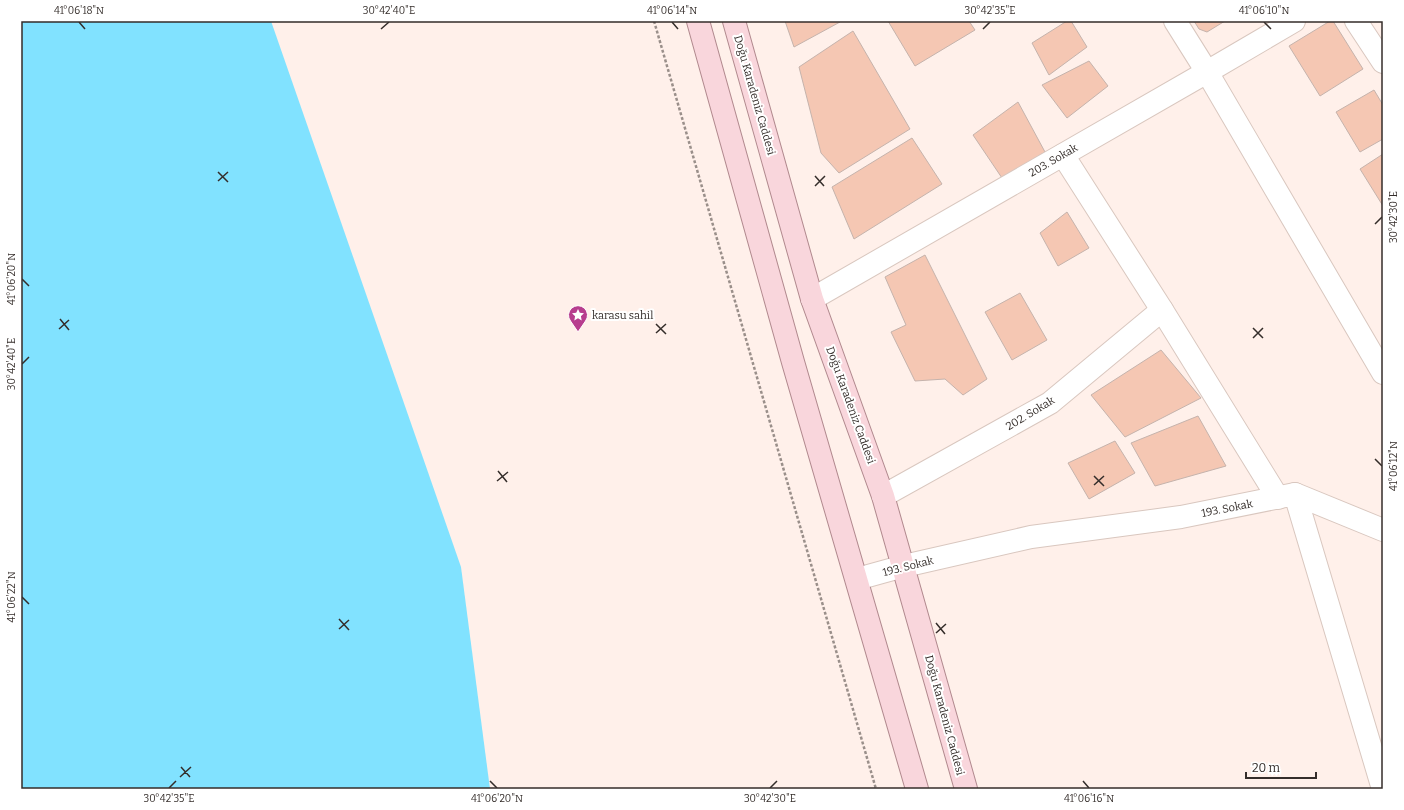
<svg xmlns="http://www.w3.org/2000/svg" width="1404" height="810" font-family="Bitter,serif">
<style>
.water{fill:#81e2ff}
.building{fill:#f5c7b3;stroke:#c5b3ac}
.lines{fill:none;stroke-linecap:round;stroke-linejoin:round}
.minor-casing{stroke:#d9c7bf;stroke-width:24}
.primary-casing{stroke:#b1898e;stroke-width:24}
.path{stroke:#9a8f8a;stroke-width:2.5;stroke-dasharray:3 2;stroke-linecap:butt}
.minor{stroke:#fff;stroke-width:22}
.primary{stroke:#f9d6dc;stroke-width:22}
.ticks{fill:none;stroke:#342d2a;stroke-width:1.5}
.labels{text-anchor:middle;stroke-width:4;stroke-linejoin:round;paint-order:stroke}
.street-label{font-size:11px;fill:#342d2a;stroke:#fff}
.poi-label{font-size:11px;fill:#342d2a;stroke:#fff;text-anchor:start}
.neatline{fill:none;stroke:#342d2a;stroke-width:1.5}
.ticks-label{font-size:10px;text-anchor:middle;fill:#342d2a}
</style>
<rect width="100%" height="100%" fill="#fff0ea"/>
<polygon class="water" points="21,21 271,21 461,567 490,789 21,789"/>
<g class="building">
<polygon points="785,21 839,21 840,22 794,47"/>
<polygon points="888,21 969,21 975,30 915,66"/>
<polygon points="1067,21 1071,21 1087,47 1049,75 1032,43"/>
<polygon points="1194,21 1225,21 1207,32 1199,29"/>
<polygon points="1330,21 1333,21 1363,69 1320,96 1289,46"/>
<polygon points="853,31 910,129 839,173 821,153 799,67"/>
<polygon points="1089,61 1108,86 1067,118 1042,85"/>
<polygon points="1374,90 1383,105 1383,139 1360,152 1336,112"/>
<polygon points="1018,102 1045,152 1002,178 973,135"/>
<polygon points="912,138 942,184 854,239 832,187"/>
<polygon points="1383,154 1383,206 1360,169"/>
<polygon points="1067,212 1089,248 1058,266 1040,233"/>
<polygon points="925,255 987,379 963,395 945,379 915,381 891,332 906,325 885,277"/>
<polygon points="1020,293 1047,340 1012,360 985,312"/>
<polygon points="1161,350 1201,398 1125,437 1091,395"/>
<polygon points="1198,416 1226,466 1155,486 1131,443"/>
<polygon points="1115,441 1135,473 1089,499 1068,463"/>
</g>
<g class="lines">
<g class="minor-casing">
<g id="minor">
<polyline points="1175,21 1207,72 1383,373"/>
<polyline points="1356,21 1383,62"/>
<polyline points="1063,155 1162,310 1278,498"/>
<polyline points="812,299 1207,72 1294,21"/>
<polyline points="1295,494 1383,530"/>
<polyline points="883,496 1050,403 1162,310"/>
<polyline points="857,579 904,566 1031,537 1181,517 1295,494 1383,789"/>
</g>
</g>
<g class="primary-casing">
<g id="primary">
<polyline points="698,21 793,362 917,789"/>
<polyline points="734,21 812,299 883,496 966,789"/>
</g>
</g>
<polyline class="path" points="654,21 876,789"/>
<use href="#minor" class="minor"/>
<use href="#primary" class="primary"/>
</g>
<path class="ticks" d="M79,22L85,29M672,22L678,29M1264,22L1271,29M381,29L389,22M983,29L990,22M218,172L228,182M815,176L824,186M218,181L228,172M815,186L825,176M1375,224L1382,217M22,279L29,286M60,319L69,330M656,324L666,334M1253,328L1263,338M59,329L69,320M656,333L666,324M1253,338L1263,328M22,364L29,357M1375,459L1382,466M498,471L507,482M1094,476L1104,486M497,481L508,472M1094,485L1104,476M22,597L29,604M339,619L349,630M936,623L945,634M339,629L349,620M936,633L946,624M181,767L190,777M180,777L191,767M490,781L497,788M1083,781L1089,788M169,788L176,781M770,788L777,781"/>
<defs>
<g id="sight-pin" transform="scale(1)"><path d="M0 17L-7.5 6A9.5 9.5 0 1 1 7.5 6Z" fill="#b73d8e" stroke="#fff"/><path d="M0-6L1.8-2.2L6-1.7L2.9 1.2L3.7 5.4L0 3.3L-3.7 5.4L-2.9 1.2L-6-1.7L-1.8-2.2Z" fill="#fff"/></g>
</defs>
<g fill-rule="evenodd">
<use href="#sight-pin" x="578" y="315"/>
</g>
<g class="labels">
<g class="street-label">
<text transform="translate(755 95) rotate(74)" y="4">Doğu Karadeniz Caddesi</text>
<text transform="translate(1053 160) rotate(-30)" y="4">203. Sokak</text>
<text transform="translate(851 405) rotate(70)" y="4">Doğu Karadeniz Caddesi</text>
<text transform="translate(1030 413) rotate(-31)" y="4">202. Sokak</text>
<text transform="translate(1227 508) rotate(-11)" y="4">193. Sokak</text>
<text transform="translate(908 566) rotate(-14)" y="4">193. Sokak</text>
<text transform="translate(945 715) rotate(75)" y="4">Doğu Karadeniz Caddesi</text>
</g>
<g class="poi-label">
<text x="592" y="319">karasu sahil</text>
</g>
</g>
<rect width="1404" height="810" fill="none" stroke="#ffffff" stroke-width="44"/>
<path d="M1246 772v6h70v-6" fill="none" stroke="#342d2a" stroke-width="2"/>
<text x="1252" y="772" font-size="12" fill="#342d2a" stroke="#ffffff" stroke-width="3" paint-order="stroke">20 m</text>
<rect x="22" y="22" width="1360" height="766" class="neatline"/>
<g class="ticks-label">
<text x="79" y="14">41°06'18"N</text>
<text x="389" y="14">30°42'40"E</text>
<text x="672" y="14">41°06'14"N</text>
<text x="990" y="14">30°42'35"E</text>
<text x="1264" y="14">41°06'10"N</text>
<text transform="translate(1393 217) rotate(-90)" y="4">30°42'30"E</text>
<text transform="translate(11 279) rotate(-90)" y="4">41°06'20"N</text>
<text transform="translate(11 364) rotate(-90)" y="4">30°42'40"E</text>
<text transform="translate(1393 466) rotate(-90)" y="4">41°06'12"N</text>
<text transform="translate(11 597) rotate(-90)" y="4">41°06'22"N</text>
<text x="169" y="802">30°42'35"E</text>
<text x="497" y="802">41°06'20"N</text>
<text x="770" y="802">30°42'30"E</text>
<text x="1089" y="802">41°06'16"N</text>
</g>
</svg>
